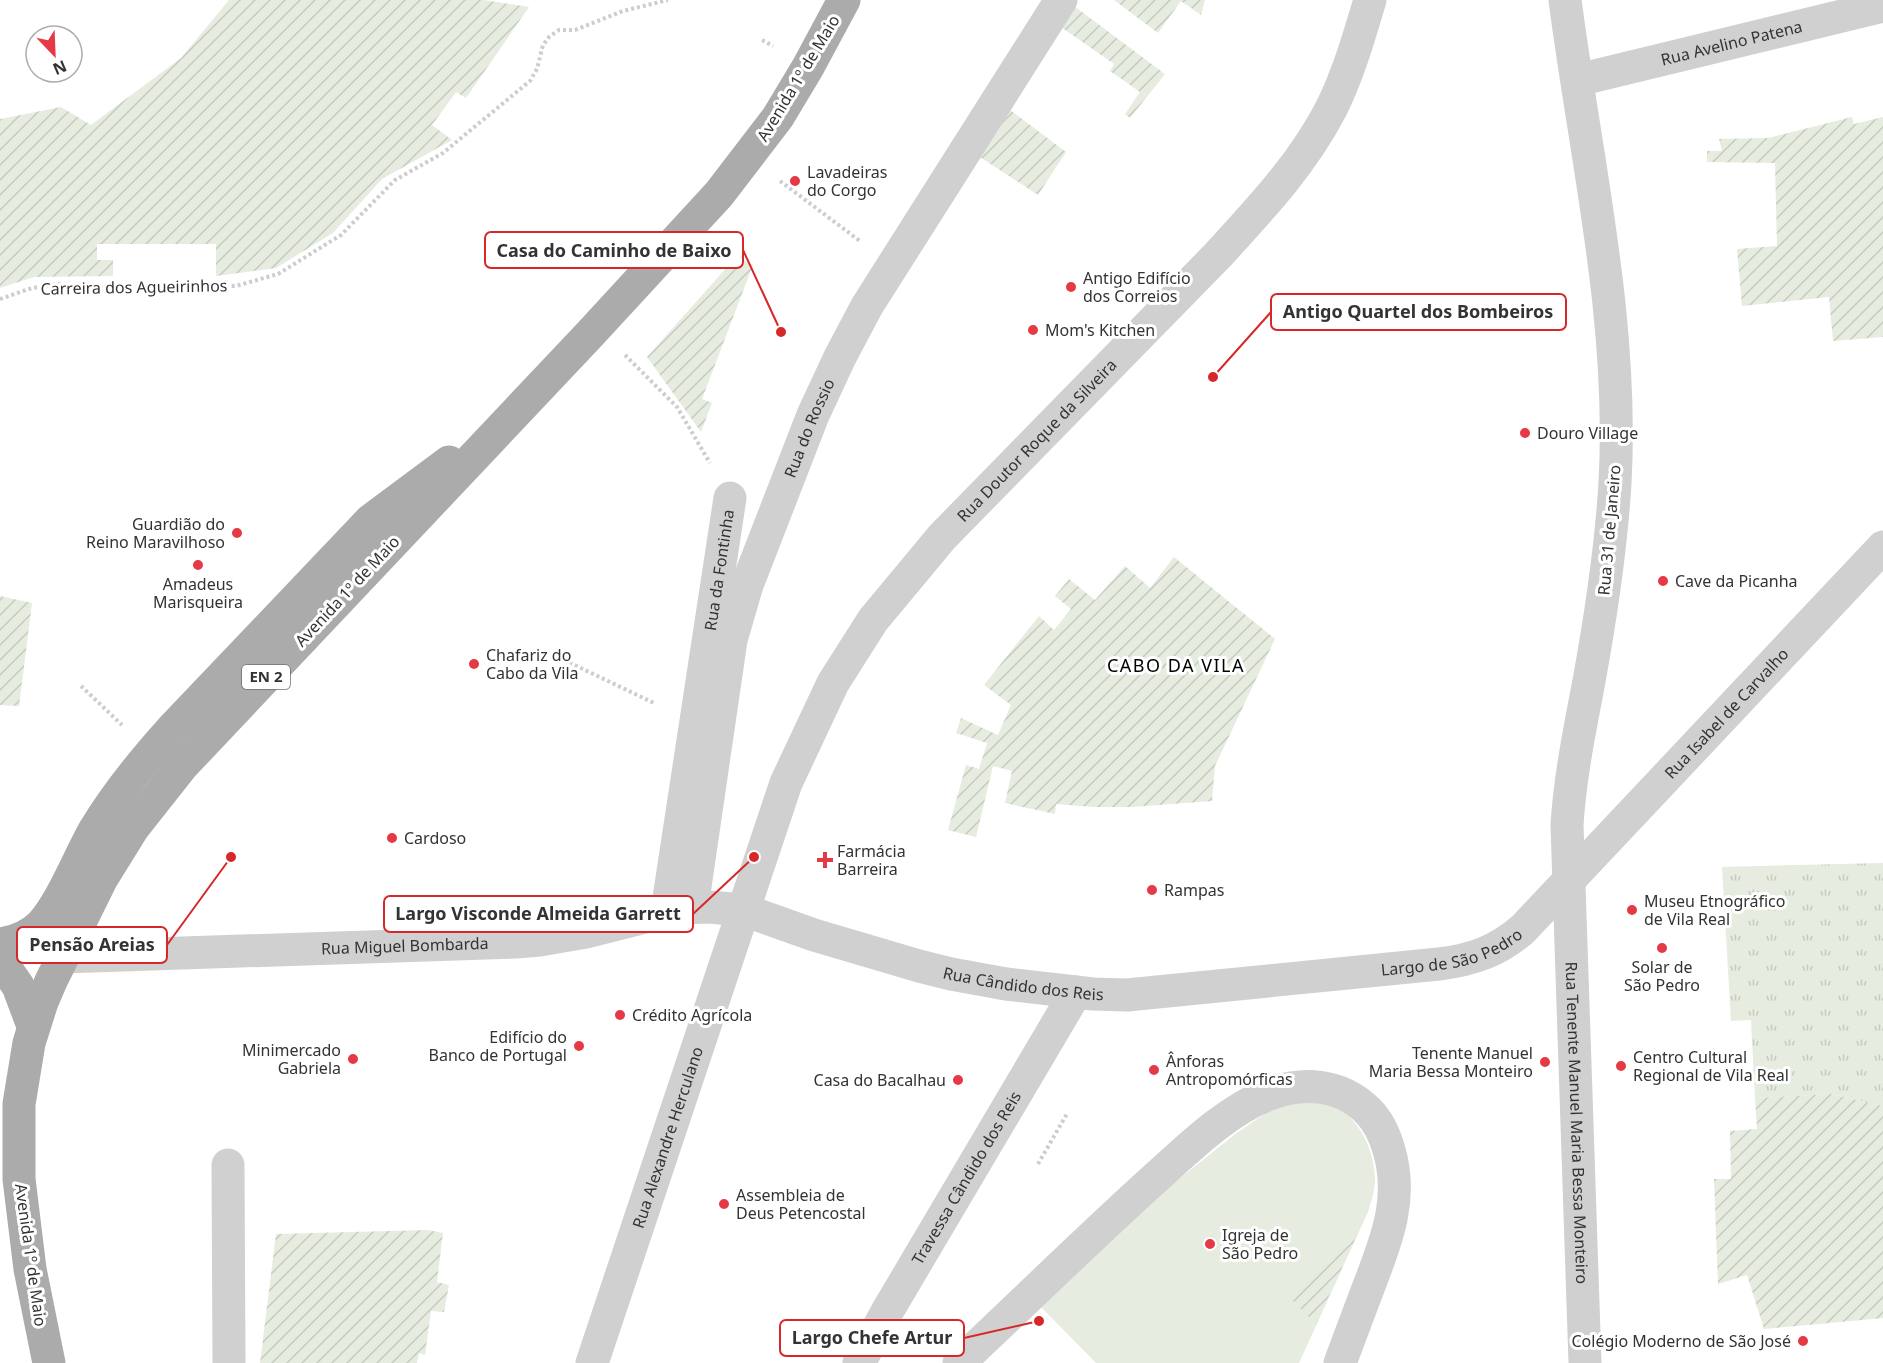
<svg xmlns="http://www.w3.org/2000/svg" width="1883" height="1363" font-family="'Noto Sans',sans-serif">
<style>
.grass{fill:url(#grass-tufts)}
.park{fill:#e6ecdf}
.garden{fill:url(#garden-furrows)}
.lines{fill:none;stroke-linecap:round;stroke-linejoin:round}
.path{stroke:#cdcdcd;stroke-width:4;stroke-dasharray:3 3;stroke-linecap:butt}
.minor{stroke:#d0d0d0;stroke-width:33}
.major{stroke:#ababab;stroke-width:33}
.poi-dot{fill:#e63946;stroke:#fff;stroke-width:2}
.labels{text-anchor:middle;stroke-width:6;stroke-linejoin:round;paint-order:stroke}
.shield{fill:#fff;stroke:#707070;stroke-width:1.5}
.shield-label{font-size:15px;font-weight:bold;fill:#333}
.street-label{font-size:16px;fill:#333;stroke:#fff}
.poi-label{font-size:16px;fill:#333;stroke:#fff;text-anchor:start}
.neighbourhood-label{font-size:18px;letter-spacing:1.5px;fill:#000;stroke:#fff}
.leader{fill:none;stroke:#d62828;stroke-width:2}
.callout-dot{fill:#d62828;stroke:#fff;stroke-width:2}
.callout{fill:#fff;stroke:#d62828;stroke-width:2}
.callout-label{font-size:18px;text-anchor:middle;font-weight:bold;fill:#333}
</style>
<defs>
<pattern id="grass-tufts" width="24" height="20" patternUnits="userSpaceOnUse" patternTransform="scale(1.5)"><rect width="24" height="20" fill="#e6ecdf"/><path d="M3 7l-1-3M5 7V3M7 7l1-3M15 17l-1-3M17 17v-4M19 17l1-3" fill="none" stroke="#c6cbc0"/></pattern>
<pattern id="garden-furrows" width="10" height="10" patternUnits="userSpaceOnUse" patternTransform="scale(1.5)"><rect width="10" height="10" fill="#e6ecdf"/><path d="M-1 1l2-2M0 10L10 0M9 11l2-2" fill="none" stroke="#c6cbc0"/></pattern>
</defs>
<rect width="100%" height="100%" fill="#fff"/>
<polygon class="grass" points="1883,863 1883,1106 1832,1094 1755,1098 1751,1020 1731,1021 1722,867"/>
<path class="park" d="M1306,1098C1316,1101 1328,1103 1337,1108C1361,1120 1375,1154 1375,1180C1375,1191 1371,1202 1368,1212L1299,1363H1096L1040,1306L1123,1224L1234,1135L1267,1112Z"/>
<g class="garden">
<polygon points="229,0 483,0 529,7 466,98 456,92 432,125 452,140 382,179 333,233 276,268 216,276 216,244 97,244 97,260 113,260 113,276 34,277 0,288 0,119 61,107 91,125 181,58"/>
<polygon points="1114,0 1205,0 1201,15 1181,1 1158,33"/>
<polygon points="1074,6 1165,74 1130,118 1125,114 1140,92 1110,71 1114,64 1061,27"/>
<polygon points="1010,110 1066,152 1038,195 980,157"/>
<polygon points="1852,117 1854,124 1883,117 1883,337 1833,341 1829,297 1742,306 1737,249 1777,246 1775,163 1707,162 1707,151 1722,151 1719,139 1768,138"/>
<polygon points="736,257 753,265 702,399 712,403 701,432 647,357"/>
<polygon points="1174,557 1275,639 1215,766 1212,801 1132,807 1094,807 1056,804 1055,814 1005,803 1012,771 993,766 976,837 948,830 966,765 979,769 987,743 956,733 961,718 998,735 1011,705 984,685 1039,616 1054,630 1071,609 1055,596 1069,579 1095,600 1125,566 1150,588"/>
<polygon points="0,596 32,603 19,706 0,705"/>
<polygon points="1832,1094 1883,1106 1883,1318 1764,1329 1747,1275 1718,1284 1714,1179 1731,1179 1730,1131 1757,1129 1755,1098"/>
<polygon points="1363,1222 1316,1324 1288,1296"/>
<polygon points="428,1230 443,1233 437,1282 449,1285 444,1312 431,1311 425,1355 419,1353 417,1363 260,1363 276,1234"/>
</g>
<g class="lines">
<g class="path">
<polyline points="762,40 773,46"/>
<polyline points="780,181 860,241"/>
<polyline points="0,299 32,288 57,284 111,288 236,286 278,274 341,235 395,180 443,153 530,81 537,69 543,45 549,37 559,30 575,30 623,11 668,0"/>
<polyline points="625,355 677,407 710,463"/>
<polyline points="564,660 656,704"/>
<polyline points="81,686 122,725"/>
<polyline points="1038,1164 1068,1112"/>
</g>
<g class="minor">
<path id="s1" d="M1565,0C1586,161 1624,319 1615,483C1611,549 1601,615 1589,681C1580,729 1570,776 1567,825L1585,1363"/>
<path id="s2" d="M1578,80L1883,6"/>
<path id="s3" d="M692,907L731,640L747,585L813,415L840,357L867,306L1061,0"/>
<path id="s4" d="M667,911L730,498"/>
<path id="s5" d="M63,957L516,942L540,940L586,932L681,908L709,907L744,910L814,935L919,966L951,974L1006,984L1093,994L1127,995L1439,964C1472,960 1498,951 1523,929L1883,547"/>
<polyline points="228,1165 229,1363"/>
<path id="s6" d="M592,1363L786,783L833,683L873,620L942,537L1218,255C1260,209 1302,165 1331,109C1348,75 1359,37 1370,0"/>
<path id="s7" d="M859,1363L888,1310L1076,992"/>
<path d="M959,1363C1023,1303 1086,1241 1151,1182C1185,1152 1224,1112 1267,1095C1302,1081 1340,1083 1368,1111C1378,1121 1385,1136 1389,1150C1404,1201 1385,1244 1367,1291C1358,1315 1349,1339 1340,1363"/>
</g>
<g class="major">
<path d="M0,944C15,942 30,936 41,925C62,902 79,857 95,829C117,793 143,761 171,730L371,520L449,462"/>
<polyline points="0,960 18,986 33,1026"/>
<polyline points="49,1363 30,1269 19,1179 19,1104 29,1043 42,1002 51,981 102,878 133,828 182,766 590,334 719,194 778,117 808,67 844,0"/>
</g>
</g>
<g class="poi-dot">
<circle cx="795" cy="181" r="6"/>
<circle cx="1071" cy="287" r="6"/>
<circle cx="1033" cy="330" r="6"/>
<circle cx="1525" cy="433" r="6"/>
<circle cx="237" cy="533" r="6"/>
<circle cx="198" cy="565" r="6"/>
<circle cx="1663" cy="581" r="6"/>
<circle cx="474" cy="664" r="6"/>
<circle cx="392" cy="838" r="6"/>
<path d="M822 851h6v6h6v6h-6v6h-6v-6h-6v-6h6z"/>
<circle cx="1152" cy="890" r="6"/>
<circle cx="1632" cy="910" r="6"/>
<circle cx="1662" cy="948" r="6"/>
<circle cx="620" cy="1015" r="6"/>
<circle cx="579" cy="1046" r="6"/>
<circle cx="353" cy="1059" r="6"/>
<circle cx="1545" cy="1062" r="6"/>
<circle cx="1621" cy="1066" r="6"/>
<circle cx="1154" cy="1070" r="6"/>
<circle cx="958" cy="1080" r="6"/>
<circle cx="724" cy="1204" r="6"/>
<circle cx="1210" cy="1244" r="6"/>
<circle cx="1803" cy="1341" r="6"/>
</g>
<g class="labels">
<rect class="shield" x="242" y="665" width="48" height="24" rx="4.5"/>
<g class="shield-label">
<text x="266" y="682">EN 2</text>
</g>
<g class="street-label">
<text dy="6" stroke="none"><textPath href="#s2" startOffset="158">Rua Avelino Patena</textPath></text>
<text transform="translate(798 78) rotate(-59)" y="6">Avenida 1º de Maio</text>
<text transform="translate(134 287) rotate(-1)" y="6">Carreira dos Agueirinhos</text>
<text dy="6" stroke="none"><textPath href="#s3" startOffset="496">Rua do Rossio</textPath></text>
<text dy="6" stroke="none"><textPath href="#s6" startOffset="1040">Rua Doutor Roque da Silveira</textPath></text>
<text transform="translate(1609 530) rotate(-85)" y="6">Rua 31 de Janeiro</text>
<text dy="6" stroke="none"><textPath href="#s4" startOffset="345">Rua da Fontinha</textPath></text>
<text transform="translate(347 591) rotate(-47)" y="6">Avenida 1º de Maio</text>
<text dy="6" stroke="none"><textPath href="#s5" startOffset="1782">Rua Isabel de Carvalho</textPath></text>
<text dy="6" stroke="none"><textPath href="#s5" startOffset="342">Rua Miguel Bombarda</textPath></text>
<text dy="6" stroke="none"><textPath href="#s5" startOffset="1408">Largo de São Pedro</textPath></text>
<text dy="6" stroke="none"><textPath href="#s5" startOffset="975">Rua Cândido dos Reis</textPath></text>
<text dy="6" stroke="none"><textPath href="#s1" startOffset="1130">Rua Tenente Manuel Maria Bessa Monteiro</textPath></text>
<text dy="6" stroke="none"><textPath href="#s6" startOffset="238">Rua Alexandre Herculano</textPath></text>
<text dy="6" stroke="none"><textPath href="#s7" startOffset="214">Travessa Cândido dos Reis</textPath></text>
<text transform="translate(31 1255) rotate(82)" y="6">Avenida 1º de Maio</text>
</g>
<g class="poi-label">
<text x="807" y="178">Lavadeiras<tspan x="807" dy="18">do Corgo</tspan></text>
<text x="1083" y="284">Antigo Edifício<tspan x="1083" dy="18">dos Correios</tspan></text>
<text x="1045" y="336">Mom's Kitchen</text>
<text x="1537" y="439">Douro Village</text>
<text x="225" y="530" text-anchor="end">Guardião do<tspan x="225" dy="18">Reino Maravilhoso</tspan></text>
<text x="1675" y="587">Cave da Picanha</text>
<text x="198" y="590" text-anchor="middle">Amadeus<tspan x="198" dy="18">Marisqueira</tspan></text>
<text x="486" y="661">Chafariz do<tspan x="486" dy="18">Cabo da Vila</tspan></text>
<text x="404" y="844">Cardoso</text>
<text x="837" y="857">Farmácia<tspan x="837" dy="18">Barreira</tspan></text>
<text x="1164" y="896">Rampas</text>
<text x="1644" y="907">Museu Etnográfico<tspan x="1644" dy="18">de Vila Real</tspan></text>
<text x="1662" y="973" text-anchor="middle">Solar de<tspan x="1662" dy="18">São Pedro</tspan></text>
<text x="632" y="1021">Crédito Agrícola</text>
<text x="567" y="1043" text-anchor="end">Edifício do<tspan x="567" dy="18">Banco de Portugal</tspan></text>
<text x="341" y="1056" text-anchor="end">Minimercado<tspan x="341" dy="18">Gabriela</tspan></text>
<text x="1533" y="1059" text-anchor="end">Tenente Manuel<tspan x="1533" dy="18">Maria Bessa Monteiro</tspan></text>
<text x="1633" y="1063">Centro Cultural<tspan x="1633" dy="18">Regional de Vila Real</tspan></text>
<text x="1166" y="1067">Ânforas<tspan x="1166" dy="18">Antropomórficas</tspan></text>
<text x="946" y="1086" text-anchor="end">Casa do Bacalhau</text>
<text x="736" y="1201">Assembleia de<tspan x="736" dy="18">Deus Petencostal</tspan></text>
<text x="1222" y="1241">Igreja de<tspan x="1222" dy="18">São Pedro</tspan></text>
<text x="1791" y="1347" text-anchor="end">Colégio Moderno de São José</text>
</g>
<g class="neighbourhood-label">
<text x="1176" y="672">CABO DA VILA</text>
</g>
</g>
<path class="leader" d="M781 332L743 250M1213 377L1271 312M754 857L693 914M231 857L167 945M1039 1321L964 1338"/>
<g class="callout-dot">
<circle cx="781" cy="332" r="6"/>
<circle cx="1213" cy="377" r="6"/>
<circle cx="754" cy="857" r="6"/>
<circle cx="231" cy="857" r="6"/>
<circle cx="1039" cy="1321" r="6"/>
</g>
<g class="callout">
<rect x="485" y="232" width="258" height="36" rx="6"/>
<rect x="1271" y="294" width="295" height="36" rx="6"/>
<rect x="384" y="896" width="309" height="36" rx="6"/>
<rect x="17" y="927" width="150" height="36" rx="6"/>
<rect x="780" y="1320" width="184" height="36" rx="6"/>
</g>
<g class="callout-label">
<text x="614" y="257">Casa do Caminho de Baixo</text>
<text x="1418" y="318">Antigo Quartel dos Bombeiros</text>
<text x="538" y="920">Largo Visconde Almeida Garrett</text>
<text x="92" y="951">Pensão Areias</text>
<text x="872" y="1344">Largo Chefe Artur</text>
</g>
<g transform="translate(54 54) rotate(157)"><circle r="28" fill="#ffffff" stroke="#adadad" stroke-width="1.5"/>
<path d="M0-4.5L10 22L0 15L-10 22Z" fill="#e63946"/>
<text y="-9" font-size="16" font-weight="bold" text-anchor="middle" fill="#333333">N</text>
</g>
</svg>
